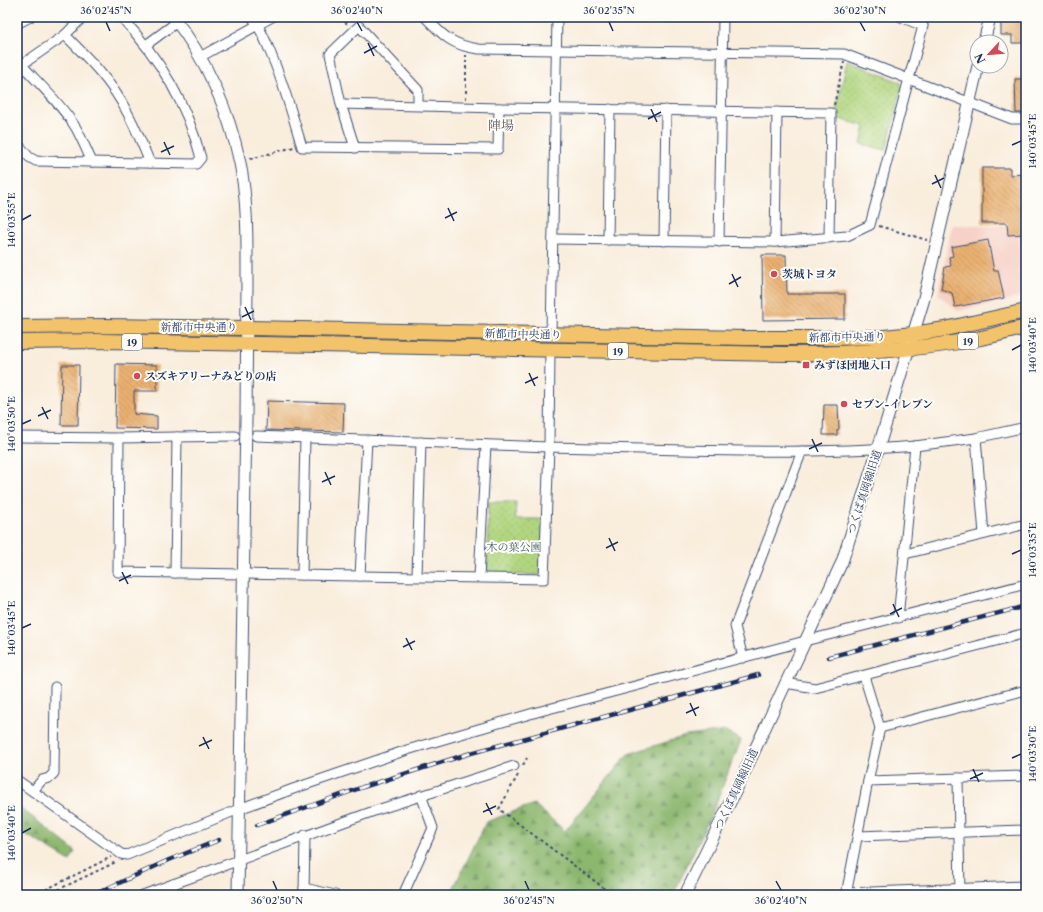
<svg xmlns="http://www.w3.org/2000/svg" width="1043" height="912" font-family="'Libre Caslon Text','Noto Serif JP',serif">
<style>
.built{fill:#f7d1c7}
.forest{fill:url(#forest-firs);stroke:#547366}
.park{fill:url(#park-dots);stroke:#66826e}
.building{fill:url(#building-back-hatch)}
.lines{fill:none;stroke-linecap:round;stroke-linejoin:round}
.minor-casing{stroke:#3c4c71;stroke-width:11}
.tertiary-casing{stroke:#3c4c71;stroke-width:13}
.primary-casing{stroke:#3c4c71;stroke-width:16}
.path{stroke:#3c4c71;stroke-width:2;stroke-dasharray:3 3;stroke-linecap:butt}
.minor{stroke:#fff;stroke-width:9}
.tertiary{stroke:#fff;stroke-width:11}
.primary{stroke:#f2c36a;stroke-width:14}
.rail-casing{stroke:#1b2f5e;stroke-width:4.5}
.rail{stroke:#fdfcf7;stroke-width:3;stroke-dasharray:9;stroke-linecap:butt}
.ticks{fill:none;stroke:#1b2f5e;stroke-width:1.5}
.poi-dot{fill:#d1495b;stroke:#fdfcf7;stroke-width:1.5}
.labels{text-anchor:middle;stroke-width:4;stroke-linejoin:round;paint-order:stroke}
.shield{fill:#fdfcf7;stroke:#5f6c8c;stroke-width:1}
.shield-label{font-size:10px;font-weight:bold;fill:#1b2f5e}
.poi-label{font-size:11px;font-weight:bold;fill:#1b2f5e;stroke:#fdfcf7;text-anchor:start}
.street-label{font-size:11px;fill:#1b2f5e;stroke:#fdfcf7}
.park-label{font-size:11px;fill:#405966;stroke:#fdfcf7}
.quarter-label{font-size:13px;fill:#635c65;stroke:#fdfcf7}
.neatline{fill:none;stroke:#1b2f5e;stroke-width:1.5}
.ticks-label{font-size:10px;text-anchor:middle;fill:#1b2f5e}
</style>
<defs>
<pattern id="forest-firs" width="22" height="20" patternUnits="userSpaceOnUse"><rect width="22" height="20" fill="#8cb76e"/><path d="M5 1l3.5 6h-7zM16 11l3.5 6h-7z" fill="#72955e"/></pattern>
<pattern id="park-dots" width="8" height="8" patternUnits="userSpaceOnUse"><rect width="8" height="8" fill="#b1d67f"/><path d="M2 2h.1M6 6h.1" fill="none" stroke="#98b870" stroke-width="1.8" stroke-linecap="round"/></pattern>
<pattern id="building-back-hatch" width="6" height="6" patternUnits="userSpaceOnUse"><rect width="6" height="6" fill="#eab171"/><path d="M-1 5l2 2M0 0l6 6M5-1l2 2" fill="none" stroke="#bd9060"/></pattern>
</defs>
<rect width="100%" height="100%" fill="#fdfcf7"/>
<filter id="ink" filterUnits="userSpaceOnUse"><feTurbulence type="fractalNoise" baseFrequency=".025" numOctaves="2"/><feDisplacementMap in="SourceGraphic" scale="8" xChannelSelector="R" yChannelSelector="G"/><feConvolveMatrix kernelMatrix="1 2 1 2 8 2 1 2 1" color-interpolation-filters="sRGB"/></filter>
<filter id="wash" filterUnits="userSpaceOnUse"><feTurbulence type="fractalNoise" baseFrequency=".012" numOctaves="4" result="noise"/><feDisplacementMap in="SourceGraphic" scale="16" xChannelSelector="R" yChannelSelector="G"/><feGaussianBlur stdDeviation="0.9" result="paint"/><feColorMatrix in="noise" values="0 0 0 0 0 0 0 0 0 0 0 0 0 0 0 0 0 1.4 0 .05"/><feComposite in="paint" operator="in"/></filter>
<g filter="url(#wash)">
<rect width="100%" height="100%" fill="#f9eddc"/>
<polygon class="built" points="952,225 1026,225 1026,295 1008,300 958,311 938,294"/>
<g class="forest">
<polygon points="726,731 741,740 712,813 673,895 450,895 486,822 534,804 565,831 628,754 686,736"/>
<polygon points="17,805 75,851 70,861 17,829"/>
</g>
<g class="park">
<polygon points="847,61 900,82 902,87 886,150 861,144 865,126 836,118 836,111"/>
<polygon points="488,502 516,502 515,519 543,519 542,572 538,575 490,574 487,571"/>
</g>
<g id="blocks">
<g class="building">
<polygon points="1001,18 1026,19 1026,43 1012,43 1012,35 1001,35"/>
<polygon points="1015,79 1026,79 1026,113 1016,113"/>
<polygon points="982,168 1010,168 1010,175 1026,174 1026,223 1024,223 1024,234 1008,235 1007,223 982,223"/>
<polygon points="988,240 994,271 998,270 1004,298 955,307 952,293 941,289 945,267 951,266 949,257 953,256 951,247"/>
<polygon points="762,255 786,255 787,294 845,294 845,319 763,320"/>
<polygon points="116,364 157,365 157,391 134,391 134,414 157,416 157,429 115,428"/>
<polygon points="62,365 79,365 78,425 61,425"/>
<polygon points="267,401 344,403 343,432 266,430"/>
<polygon points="824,405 838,405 839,429 837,430 837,435 823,435"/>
</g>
</g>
</g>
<g filter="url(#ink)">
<use href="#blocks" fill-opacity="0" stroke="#3c4c71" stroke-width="1"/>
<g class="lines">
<g class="minor-casing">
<g id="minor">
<path d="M252,17C262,30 267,44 273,59C285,88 293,117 302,147L498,149L499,108"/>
<path d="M425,17C442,35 453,46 479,49L844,54L1012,119H1026"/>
<polyline points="17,24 30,17"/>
<path d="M65,35C88,58 112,82 127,112C136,128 143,146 150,163"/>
<polyline points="146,45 177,22"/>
<polyline points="200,57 272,17"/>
<path d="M21,64C40,85 61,104 76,128C82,139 87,151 92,162"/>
<polyline points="17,68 65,35 83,17"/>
<polyline points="341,104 499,108 831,113 829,238"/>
<path d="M17,143L29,157L36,161L196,164L201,158C187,104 159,57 121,17"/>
<polyline points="355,148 341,104 330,54 359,26 418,90 418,105"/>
<polyline points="553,239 775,242 847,236 870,225 923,26 901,17"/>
<polyline points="608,240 610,109"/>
<polyline points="664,241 666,110"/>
<polyline points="719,242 723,17"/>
<polyline points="775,242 777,112"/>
<polyline points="551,334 557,17"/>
<polyline points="256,436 549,447 550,350"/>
<polyline points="17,437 119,438 235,436"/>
<path d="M119,438L118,572L544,579L549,447C670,449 794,456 915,446L898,618"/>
<polyline points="976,438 984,534"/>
<polyline points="915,446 976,438 1026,427"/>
<polyline points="905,554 1026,524"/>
<polyline points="175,573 177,437"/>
<polyline points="302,575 305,438"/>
<polyline points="360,576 367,440"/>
<polyline points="417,576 421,442"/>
<polyline points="479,577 486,445"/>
<polyline points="743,658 735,626 802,451"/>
<polyline points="785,683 815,688 1026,633"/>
<polyline points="880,728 1026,690"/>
<polyline points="958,778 960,895"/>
<polyline points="17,780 121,854 127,855 239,809 293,789 407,750 468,732 537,712 805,641 1026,584"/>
<polyline points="868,781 1026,776"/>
<polyline points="33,791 42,780 49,778 54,773 55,687"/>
<polyline points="858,836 1026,830"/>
<polyline points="304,888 335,895"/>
<polyline points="846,893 1026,886"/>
<polyline points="143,895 374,811 514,766"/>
<polyline points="173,895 173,884"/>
<polyline points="304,895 305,835"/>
<polyline points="403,895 433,828 421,795"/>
<polyline points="846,895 868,781 880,728 864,676"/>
</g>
</g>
<g class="tertiary-casing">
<g id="tertiary">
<path d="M173,17C206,58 229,111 240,163C248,203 247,243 247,284C247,329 246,374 246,419C243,577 240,736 238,895"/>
<polyline points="984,42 990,17"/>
<polyline points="685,895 738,786 842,562 878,449 923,302 978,66"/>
</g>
</g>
<g class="primary-casing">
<g id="primary">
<polyline points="17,327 104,326 247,328 746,338 832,338 884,337 913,334 945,329 1026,311"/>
<path d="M17,342L102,341L785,354C850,354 913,351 976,339C993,336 1009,331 1026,327"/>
</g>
</g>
<g class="path">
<polyline points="341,17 348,25"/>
<polyline points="466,99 466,55"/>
<polyline points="834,105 844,62"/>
<polyline points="250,159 294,147"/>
<polyline points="879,226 927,240"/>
<polyline points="523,765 527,758"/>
<polyline points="518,775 499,809 596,882 612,895"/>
<polyline points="35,895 111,857"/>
<polyline points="47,895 116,862"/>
</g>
<use href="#minor" class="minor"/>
<use href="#tertiary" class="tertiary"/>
<use href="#primary" class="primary"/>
<g class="rail-casing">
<g id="rail">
<polyline points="829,657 1026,606"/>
<polyline points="257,825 363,787 471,753 758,675"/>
<polyline points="93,895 169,860 219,840"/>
</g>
</g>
<use href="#rail" class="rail"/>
</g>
</g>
<path class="ticks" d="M106,22L110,31M357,22L362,31M609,22L613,31M860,22L865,31M368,43L374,56M364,53L377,46M651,109L657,122M648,119L661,112M164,142L170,155M1012,145L1021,141M161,152L174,146M935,175L941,188M932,184L944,178M448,208L454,221M445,218L457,212M22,220L31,215M732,274L738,287M729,284L741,277M245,307L251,320M242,317L254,311M1012,350L1021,345M529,373L535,386M525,383L538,377M42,407L48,419M38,416L51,410M22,424L31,420M812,439L818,452M809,449L822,443M325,472L331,485M322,482L335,476M609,538L615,551M606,548L618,542M1012,554L1021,550M122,572L128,584M119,581L131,575M893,604L899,617M890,614L902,608M22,628L31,624M406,638L412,650M403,647L415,641M690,703L696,716M686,713L699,707M203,737L209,749M199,746L212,740M1012,758L1021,754M973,769L979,782M970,779L983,773M486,803L492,815M483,812L496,806M22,833L31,828M273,881L277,890M525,881L529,890M776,881L781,890"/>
<g class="poi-dot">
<circle cx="774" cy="274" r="4"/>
<rect x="802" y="361" width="8" height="8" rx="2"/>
<circle cx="137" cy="376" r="4"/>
<circle cx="844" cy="404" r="4"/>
</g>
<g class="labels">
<g class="shield">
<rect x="958" y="333" width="20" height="16" rx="3"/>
<rect x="122" y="334" width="20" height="16" rx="3"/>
<rect x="608" y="343" width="20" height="16" rx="3"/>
</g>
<g class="shield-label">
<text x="968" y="345">19</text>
<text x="132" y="346">19</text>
<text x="618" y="355">19</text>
</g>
<g class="poi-label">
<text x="782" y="278">茨城トヨタ</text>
<text x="814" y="369">みずほ団地入口</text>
<text x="145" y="380">スズキアリーナみどりの店</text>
<text x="852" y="408">セブン-イレブン</text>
</g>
<g class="street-label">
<text x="199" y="331">新都市中央通り</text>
<text transform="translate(523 334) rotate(1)" y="4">新都市中央通り</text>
<text transform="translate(847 337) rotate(-1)" y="4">新都市中央通り</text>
<text transform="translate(864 492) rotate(-72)" y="4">つくば真岡線旧道</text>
<text transform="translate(736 789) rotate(-65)" y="4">つくば真岡線旧道</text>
</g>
<g class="park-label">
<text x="514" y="551">木の葉公園</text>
</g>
<g class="quarter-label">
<text x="501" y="130">陣場</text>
</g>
</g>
<rect width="1043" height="912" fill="none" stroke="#fdfcf7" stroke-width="44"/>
<g transform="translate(989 54) rotate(244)"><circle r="19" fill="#fdfcf7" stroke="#a3aaba"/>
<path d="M0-3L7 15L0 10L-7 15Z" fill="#d1495b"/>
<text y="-6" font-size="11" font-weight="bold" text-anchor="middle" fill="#1b2f5e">N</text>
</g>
<rect x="22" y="22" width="999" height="868" class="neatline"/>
<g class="ticks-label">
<text x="106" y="14">36°02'45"N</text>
<text x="357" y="14">36°02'40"N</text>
<text x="609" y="14">36°02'35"N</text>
<text x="860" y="14">36°02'30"N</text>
<text transform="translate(1032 141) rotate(-90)" y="4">140°03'45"E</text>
<text transform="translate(11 220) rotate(-90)" y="4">140°03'55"E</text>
<text transform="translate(1032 345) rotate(-90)" y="4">140°03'40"E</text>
<text transform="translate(11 424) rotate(-90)" y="4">140°03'50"E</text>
<text transform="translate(1032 550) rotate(-90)" y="4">140°03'35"E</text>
<text transform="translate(11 628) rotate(-90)" y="4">140°03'45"E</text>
<text transform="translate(1032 754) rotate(-90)" y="4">140°03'30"E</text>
<text transform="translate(11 833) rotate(-90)" y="4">140°03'40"E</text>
<text x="277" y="904">36°02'50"N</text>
<text x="529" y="904">36°02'45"N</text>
<text x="781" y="904">36°02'40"N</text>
</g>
</svg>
